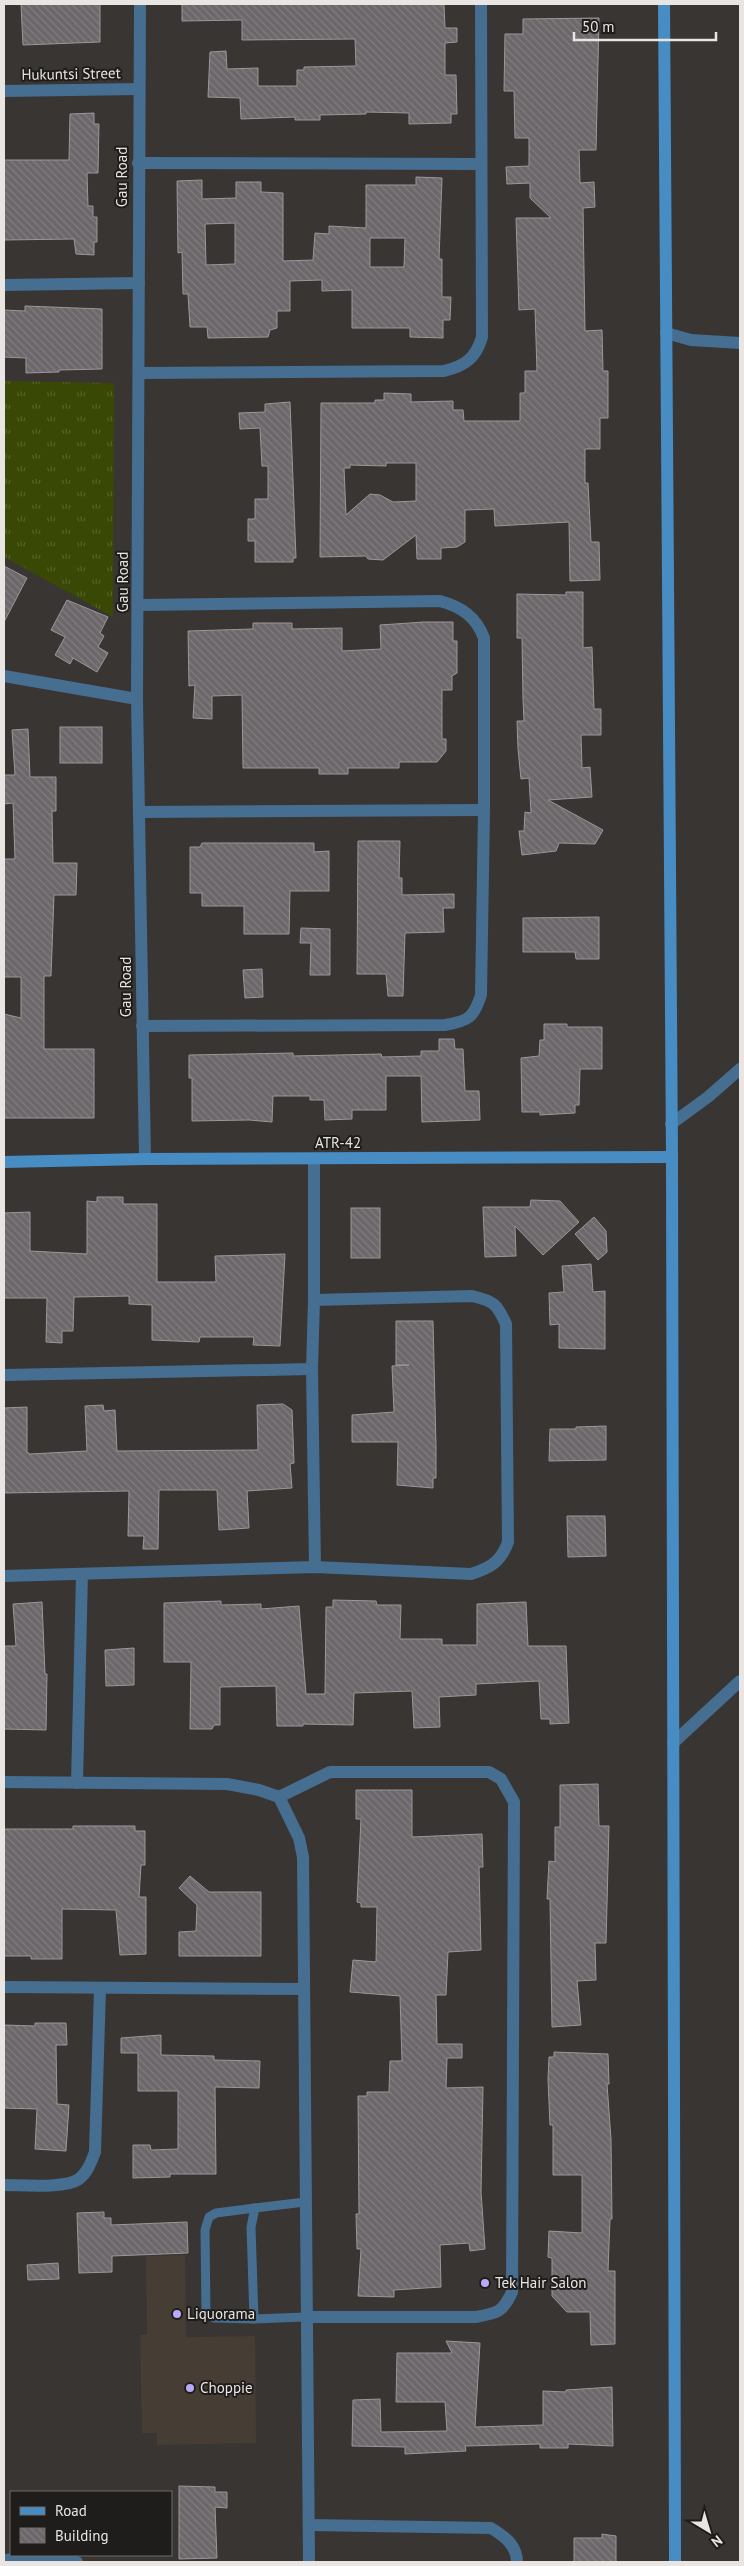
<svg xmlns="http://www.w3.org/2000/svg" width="744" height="2566" font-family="'PT Sans',sans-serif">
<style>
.built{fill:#463d35}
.grass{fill:url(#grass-tufts)}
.building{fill:url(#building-back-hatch);stroke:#9d969a;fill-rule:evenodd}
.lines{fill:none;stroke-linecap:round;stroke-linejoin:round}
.lane{stroke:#456e91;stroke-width:9}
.street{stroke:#456e91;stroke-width:12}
.secondary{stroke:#488cc4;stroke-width:12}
.poi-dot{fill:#b9aaf7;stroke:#1f1d1b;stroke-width:2}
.labels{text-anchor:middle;stroke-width:4;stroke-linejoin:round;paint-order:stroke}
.street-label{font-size:15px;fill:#e8e5e3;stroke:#1f1d1b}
.poi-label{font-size:15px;fill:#e8e5e3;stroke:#1f1d1b;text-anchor:start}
</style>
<defs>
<pattern id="grass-tufts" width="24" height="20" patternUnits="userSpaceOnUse" patternTransform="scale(1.25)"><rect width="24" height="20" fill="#394804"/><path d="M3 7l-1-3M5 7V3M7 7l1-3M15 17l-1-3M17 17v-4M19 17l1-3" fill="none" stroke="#566228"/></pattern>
<pattern id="building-back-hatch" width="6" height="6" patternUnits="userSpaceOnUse" patternTransform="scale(1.25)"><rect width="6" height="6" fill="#6c676a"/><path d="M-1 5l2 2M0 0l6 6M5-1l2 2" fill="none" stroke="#817d7f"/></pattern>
</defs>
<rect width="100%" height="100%" fill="#393532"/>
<polygon class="built" points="185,2255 186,2337 255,2336 256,2443 157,2445 157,2433 142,2433 140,2335 147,2335 146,2256"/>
<polygon class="grass" points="4,381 114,383 113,617 4,557"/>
<g class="building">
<polygon points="21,4 100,4 100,42 23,45"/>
<polygon points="182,4 444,4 445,28 457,28 457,42 445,43 445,75 456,75 457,114 451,114 451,123 409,124 409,113 366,112 366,114 320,115 320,120 295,120 295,117 241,119 240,98 208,97 210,52 226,51 227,69 258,68 258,86 297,86 297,70 304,70 304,67 356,66 355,39 242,40 242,20 182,21"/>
<path d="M599,18L596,150H579L580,183L594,182L595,207L583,208L585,331L602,330L603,371H608V418H600V449H585V483H588L591,542H599L600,580L570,581L569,522L495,526L494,509L465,510V542L457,547L441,548V559H417L416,535L383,560L368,559L366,556L320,557L321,403H375V400H384V393L411,394V402L453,401V410H463L464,421H520V393H525V371H537L535,309L519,310L516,218H551L530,198V183L507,184L506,167L529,166V138H515L514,91H504L505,34H523V19ZM386,463H416V501L393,502L380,495L370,494L346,515L344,468H350V465L386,466Z"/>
<polygon points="94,113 94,124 99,124 98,173 87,173 88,206 93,206 93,217 97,217 97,242 94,242 94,255 76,254 74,239 4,240 4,160 69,160 70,114"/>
<path d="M416,177L442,178L439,259H442V297H451L450,320H443V338L410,337V328H352V290L322,291V280L290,281V311H277V328L270,330L268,337L208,338L207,327H190L188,294H183L182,252L178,253L177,181L202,180V199L236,198V182H261V192L283,193V261L313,260L315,233L329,234V226L366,228V185H416ZM235,223V264L206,265L205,224ZM370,238H405L404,267H370Z"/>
<polygon points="25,306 102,309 102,369 59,370 59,372 26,373 26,358 4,357 4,310 25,311"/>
<polygon points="290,402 296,558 293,558 293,562 255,562 255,541 248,541 248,519 255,519 255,499 268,499 268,466 262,466 260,428 240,429 239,413 265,412 265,404"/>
<polygon points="4,566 27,578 4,622"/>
<polygon points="566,592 583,592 583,648 592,647 594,709 601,709 601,735 581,735 582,768 590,767 592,797 548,800 603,830 595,844 559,843 556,851 522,855 519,831 524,831 525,812 531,813 529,778 521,779 518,749 517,721 524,721 523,699 522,638 517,638 517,594 566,595"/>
<polygon points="67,600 108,617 100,633 104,636 98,647 108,653 97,672 73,658 70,664 55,655 65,637 51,630"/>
<polygon points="424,622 453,622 453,641 457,641 457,673 452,676 452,690 442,690 442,739 446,739 446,751 437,762 399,762 399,768 348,768 348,774 319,774 319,768 243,768 242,695 212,696 212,719 193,718 195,685 189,686 188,631 253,629 253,623 292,623 292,629 342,628 342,651 381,649 380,625"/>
<rect x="60" y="727" width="42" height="36"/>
<polygon points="28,729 30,777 56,777 56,811 52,811 53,863 77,863 76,895 54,895 51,976 44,976 44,1049 94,1049 94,1118 4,1118 4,1014 21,1018 21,977 4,977 4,859 15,859 13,803 4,804 4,775 15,775 12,730"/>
<polygon points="358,841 400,841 399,878 402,878 402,895 454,894 454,908 443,908 444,932 405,933 403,996 388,996 386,974 357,974"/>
<polygon points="202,843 314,843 314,852 329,851 329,891 290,891 289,934 244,934 244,906 202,906 202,893 190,893 190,847 200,847"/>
<polygon points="599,917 599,959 576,959 575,952 523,952 523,918"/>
<polygon points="301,928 330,929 330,975 310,975 311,943 300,943"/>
<polygon points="262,969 263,997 245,998 243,970"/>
<polygon points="544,1024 567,1024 567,1027 602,1027 602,1069 580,1069 579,1105 575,1105 575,1113 540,1115 540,1112 522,1112 521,1058 539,1056 540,1040 544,1040"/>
<polygon points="439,1039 454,1039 455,1049 463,1049 465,1091 479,1091 480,1120 422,1122 421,1076 386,1076 386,1110 352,1110 352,1119 325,1120 324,1100 310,1100 310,1096 273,1096 272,1122 249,1120 192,1121 192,1078 189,1078 189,1055 293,1053 293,1056 381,1054 382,1057 421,1056 421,1051 439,1051"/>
<polygon points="97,1197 123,1197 123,1204 157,1204 157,1282 216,1282 215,1256 285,1254 280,1346 253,1345 254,1337 200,1337 199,1342 152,1340 152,1305 129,1304 129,1296 74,1297 73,1331 62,1331 62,1343 46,1342 47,1298 4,1298 4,1213 30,1212 30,1251 87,1254 87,1201 97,1202"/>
<polygon points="531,1200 560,1201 579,1222 543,1255 515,1226 516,1256 485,1257 483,1207 530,1207"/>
<rect x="351" y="1208" width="29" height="50"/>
<polygon points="594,1217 606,1231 607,1252 598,1260 575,1234"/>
<polygon points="591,1264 593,1292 605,1291 605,1349 559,1348 559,1324 550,1325 549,1293 564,1292 562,1266"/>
<polygon points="396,1321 433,1321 436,1446 436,1478 433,1478 433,1488 397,1485 398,1442 352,1442 352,1415 394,1412 392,1366 409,1365 396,1365"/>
<polygon points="283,1404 292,1410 294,1463 290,1464 292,1488 247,1491 249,1528 219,1530 217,1490 159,1490 158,1549 143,1549 144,1536 128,1536 129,1491 4,1493 4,1408 27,1407 27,1452 30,1454 87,1451 85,1406 103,1405 104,1411 115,1410 117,1451 258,1450 257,1405"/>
<polygon points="606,1426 606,1460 549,1461 550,1429 576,1429 576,1427"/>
<polygon points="567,1516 605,1516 606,1556 568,1557"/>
<polygon points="333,1600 376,1601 377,1605 401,1605 400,1639 442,1639 442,1645 477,1645 477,1604 526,1602 528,1646 566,1646 569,1723 550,1724 550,1719 541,1719 539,1681 476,1684 476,1695 439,1697 440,1727 414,1728 412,1691 354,1693 353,1725 303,1724 303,1726 277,1726 276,1686 220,1687 220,1725 214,1725 212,1729 190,1729 191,1662 164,1662 164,1603 221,1601 221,1605 261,1604 261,1609 299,1606 306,1694 325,1694 326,1607 333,1607"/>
<polygon points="42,1602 45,1674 47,1674 46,1730 4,1729 4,1646 16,1646 13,1604"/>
<polygon points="134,1648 134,1685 106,1686 105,1650"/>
<polygon points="598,1784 599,1826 609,1826 606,1943 595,1943 596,1980 577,1981 581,2025 552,2027 550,1899 547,1899 549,1861 555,1862 555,1827 560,1827 560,1785"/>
<polygon points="356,1790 412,1790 412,1837 482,1834 483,1867 479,1867 481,1950 448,1952 446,1995 436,1995 437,2044 462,2044 462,2058 447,2058 446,2088 483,2087 481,2192 485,2249 470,2251 469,2243 440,2245 441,2287 394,2290 394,2297 358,2296 361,2249 357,2249 356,2214 359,2214 358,2096 367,2096 367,2092 389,2092 390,2061 402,2061 400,1996 350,1992 353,1960 376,1962 377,1907 361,1907 361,1903 357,1902 361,1819 356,1819"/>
<polygon points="73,1826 135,1826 135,1831 145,1831 145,1865 141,1865 139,1897 146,1897 146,1954 120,1955 116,1910 62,1909 62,1959 31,1959 31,1956 4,1956 4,1829 73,1829"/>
<polygon points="190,1876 209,1892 261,1892 261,1956 179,1956 179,1932 196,1931 197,1905 179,1888"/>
<polygon points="35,2023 66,2023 67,2045 56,2045 57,2104 69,2105 66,2151 35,2149 37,2109 4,2108 4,2025 35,2026"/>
<polygon points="161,2035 161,2055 214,2056 214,2060 260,2061 259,2088 215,2087 216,2174 170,2174 170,2177 133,2178 133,2145 150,2145 151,2150 178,2149 178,2091 138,2091 138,2053 121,2053 121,2038"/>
<polygon points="554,2052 608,2054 609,2084 607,2084 611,2139 612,2219 610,2219 608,2271 615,2271 615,2344 591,2345 590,2312 567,2312 552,2296 552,2258 548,2257 549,2231 582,2233 582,2175 553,2175 553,2125 550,2125 548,2079 549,2057 554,2057"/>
<polygon points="104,2212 104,2218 111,2218 111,2225 187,2222 188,2253 112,2256 112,2272 79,2273 77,2213"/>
<polygon points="58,2263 59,2279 28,2280 27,2265"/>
<polygon points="446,2341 480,2343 475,2427 543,2425 543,2391 566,2392 566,2390 612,2387 613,2446 568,2444 568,2448 540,2448 540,2444 465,2446 466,2451 405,2454 405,2447 352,2446 353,2400 380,2399 381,2432 447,2431 445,2402 396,2402 397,2353 452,2353"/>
<polygon points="179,2486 215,2487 215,2492 227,2492 227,2508 215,2507 217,2558 179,2559"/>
<polygon points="602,2534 616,2536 616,2562 574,2562 574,2538 602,2538"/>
</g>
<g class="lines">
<g class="lane">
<polyline points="305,2202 255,2208 251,2227 254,2319 305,2317"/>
<polyline points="254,2319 214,2318 206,2313 205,2230 209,2217 216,2213 255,2208"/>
</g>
<g class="street">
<polyline points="140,4 137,699 145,1159"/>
<polyline points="4,91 139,89"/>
<polyline points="138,163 480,164"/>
<polyline points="4,285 139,283"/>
<polyline points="666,333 691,340 740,343"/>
<path d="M140,373L444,371C465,366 476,358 482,337L481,4"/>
<path d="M140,605L440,601C462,607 476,617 484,638V810L481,995C474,1017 469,1021 445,1025L142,1026"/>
<polyline points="4,676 137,699"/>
<polyline points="141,812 484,810"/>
<polyline points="671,1124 708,1097 740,1069"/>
<polyline points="314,1159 314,1300 312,1369 315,1567"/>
<polyline points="4,1375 312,1369"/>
<path d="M4,1576L315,1567L471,1574C490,1568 501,1562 508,1542L506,1324C497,1304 494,1301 472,1296L314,1300"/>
<polyline points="673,1743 740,1681"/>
<polyline points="4,1782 227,1784 259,1790 279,1797 299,1838 303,1857 309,2562"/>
<polyline points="77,1783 82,1574"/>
<path d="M279,1797L330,1772H489L501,1779L514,1802L512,2292C503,2312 498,2313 476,2317H305"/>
<polyline points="4,1987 303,1989"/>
<path d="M4,2185C22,2185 65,2189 79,2179C88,2172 91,2162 95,2152L100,1989"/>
<path d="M309,2525L491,2528C504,2536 517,2545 517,2562"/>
<polyline points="4,2560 53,2557 77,2562"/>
</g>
<g class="secondary">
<polyline points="664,4 672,1157 675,2562"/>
<polyline points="4,1162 145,1159 672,1157"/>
</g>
</g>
<g class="poi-dot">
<circle cx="485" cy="2283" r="5"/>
<circle cx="177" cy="2314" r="5"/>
<circle cx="190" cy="2388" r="5"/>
</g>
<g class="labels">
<g class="street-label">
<text transform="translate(71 74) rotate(-1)" y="5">Hukuntsi Street</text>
<text transform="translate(122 177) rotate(-90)" y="5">Gau Road</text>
<text transform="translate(123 582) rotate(-90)" y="5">Gau Road</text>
<text transform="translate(126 987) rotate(-90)" y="5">Gau Road</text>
<text x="338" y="1148">ATR-42</text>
</g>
<g class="poi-label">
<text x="495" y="2288">Tek Hair Salon</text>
<text x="187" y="2319">Liquorama</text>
<text x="200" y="2393">Choppie</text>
</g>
</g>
<rect width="744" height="2566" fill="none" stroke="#e8e5e3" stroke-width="10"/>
<rect x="10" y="2491" width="162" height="65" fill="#1f1d1b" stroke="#6f6d6b"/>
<rect x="20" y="2507" width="25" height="8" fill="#488cc4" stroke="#6f6d6b"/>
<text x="55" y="2516" font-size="15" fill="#e8e5e3">Road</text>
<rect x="20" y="2528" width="25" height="15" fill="url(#building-back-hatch)" stroke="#6f6d6b"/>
<text x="55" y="2541" font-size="15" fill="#e8e5e3">Building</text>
<g transform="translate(709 2531) rotate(142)" stroke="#1f1d1b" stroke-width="4" paint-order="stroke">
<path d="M0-4L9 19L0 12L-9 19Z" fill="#e8e5e3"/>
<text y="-8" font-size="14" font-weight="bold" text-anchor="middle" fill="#e8e5e3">N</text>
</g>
<path d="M574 32v8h142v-8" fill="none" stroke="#e8e5e3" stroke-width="2.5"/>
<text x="582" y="32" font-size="15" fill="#e8e5e3" stroke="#1f1d1b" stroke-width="4" paint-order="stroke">50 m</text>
</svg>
